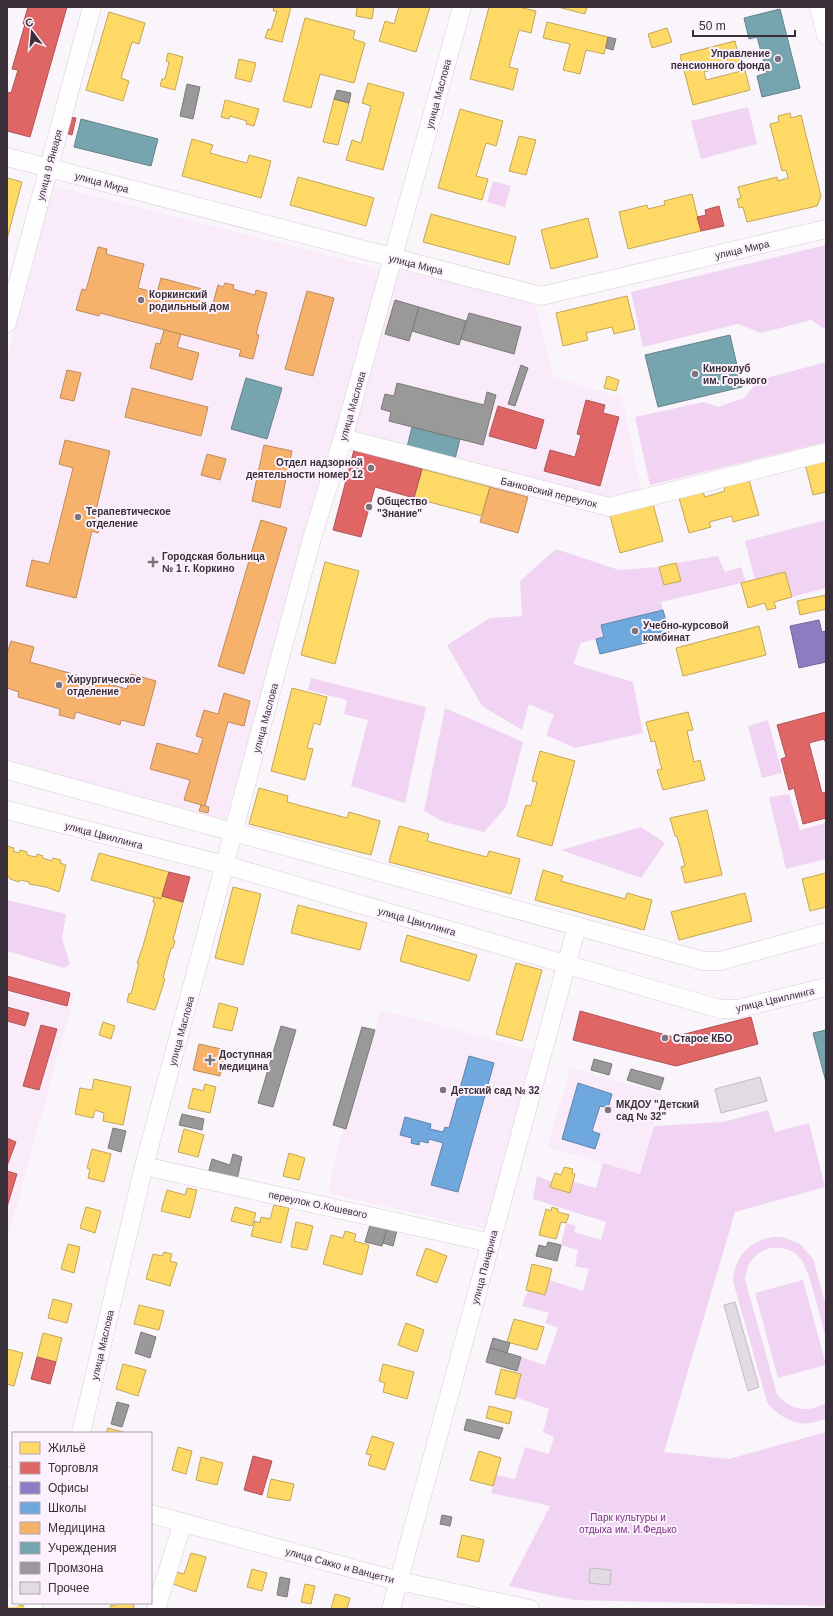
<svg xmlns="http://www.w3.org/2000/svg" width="833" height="1616" font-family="Arial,sans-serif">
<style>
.built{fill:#faebfb}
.green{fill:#f1d3f3}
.homes{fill:#ffd966;stroke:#c3a658}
.shops{fill:#e06666;stroke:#ae5658}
.offices{fill:#8e7cc3;stroke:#746599}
.schools{fill:#6fa8dc;stroke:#5e84ab}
.health{fill:#f6b26b;stroke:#bd8b5c}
.public{fill:#76a5af;stroke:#63828b}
.industry{fill:#999;stroke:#7c797c}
.building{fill:#e3dbe3;stroke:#c1bbc2}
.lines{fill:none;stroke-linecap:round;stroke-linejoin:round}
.minor-casing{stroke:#d6cfd6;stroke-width:19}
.minor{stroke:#fefefe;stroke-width:18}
.poi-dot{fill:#7c747c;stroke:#fcf2fd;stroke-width:1.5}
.labels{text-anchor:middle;stroke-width:4;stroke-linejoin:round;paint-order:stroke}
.poi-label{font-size:10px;font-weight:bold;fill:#382f38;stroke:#fcf2fd;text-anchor:start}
.street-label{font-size:10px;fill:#382f38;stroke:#fcf2fd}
.park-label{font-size:10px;fill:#7b3084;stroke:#fcf2fd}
</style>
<rect width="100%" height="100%" fill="#faf5fa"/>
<g class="built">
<polygon points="54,186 381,269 225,824 7,765 7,360"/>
<polygon points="393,268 535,303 554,377 622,398 641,491 604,500 348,435"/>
<polygon points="7,974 75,993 7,1240"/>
<polygon points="381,1010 539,1052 490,1231 328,1193 343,1128 346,1129"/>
<polygon points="571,1068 662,1093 640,1174 547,1147"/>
</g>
<g class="green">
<polygon points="748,107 757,144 701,159 691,121"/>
<polygon points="493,181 511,186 505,207 487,202"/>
<polygon points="826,245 826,330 811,320 761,333 738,324 643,347 631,292"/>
<polygon points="826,362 826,442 650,485 635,417 704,402 718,407 744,398 759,380"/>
<polygon points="826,520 826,588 792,597 785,572 755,580 745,541"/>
<polygon points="556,549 619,570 659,567 664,585 681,581 676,563 718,556 725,572 741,567 746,582 661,602 663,610 601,625 604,637 581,643 573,664 633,682 643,733 575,748 546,735 554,715 529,704 522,730 482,706 447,645 490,618 522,616 520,581"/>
<polygon points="311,678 426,707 405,803 351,786 368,720 344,714 347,700 308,690"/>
<polygon points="445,708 523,742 506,807 484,832 444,822 424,811"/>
<polygon points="768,720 782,773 762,778 748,726"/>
<polygon points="789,794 800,830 826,823 826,859 786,869 769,797"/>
<polygon points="641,827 665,843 641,878 561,850"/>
<polygon points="7,900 66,914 62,939 70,964 64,968 7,951"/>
<polygon points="768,1110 775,1132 809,1123 825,1187 735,1212 664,1452 729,1459 826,1432 826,1606 573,1600 509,1586 550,1506 491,1493 496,1475 515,1479 525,1447 549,1454 554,1437 543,1432 549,1409 515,1397 521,1374 517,1371 521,1357 545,1365 558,1328 545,1323 549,1313 522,1306 528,1290 549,1280 583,1291 589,1269 575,1266 578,1250 561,1245 566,1223 576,1226 574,1232 601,1240 606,1222 533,1199 537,1176 552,1182 551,1187 570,1193 573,1182 596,1188 603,1163 640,1174 654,1126 723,1122"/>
<path d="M773,1237H783L800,1244L813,1259L826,1305V1339C822,1323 809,1269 801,1259C792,1248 777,1245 764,1250C752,1256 746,1267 745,1279L777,1394C790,1411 808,1413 826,1403V1418C804,1430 781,1421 767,1402L733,1281C735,1256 749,1241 773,1237Z"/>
<polygon points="803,1280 826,1365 778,1378 755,1293"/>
</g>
<g class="homes">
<polygon points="274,7 291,7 282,42 265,38 268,29 271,30 277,11 273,11"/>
<polygon points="357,7 374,7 372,19 356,16"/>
<polygon points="399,7 430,7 416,52 379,41 385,21 394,24"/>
<polygon points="489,7 519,7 536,11 531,33 519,30 509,67 518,69 513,90 470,79"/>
<polygon points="558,7 587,7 585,14"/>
<polygon points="109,12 145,23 139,44 132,42 121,78 129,81 123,101 86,90"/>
<polygon points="305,18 355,31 353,39 365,43 354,83 320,74 311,108 283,101"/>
<polygon points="547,22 608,37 604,54 586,50 580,74 563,70 570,44 543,38"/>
<polygon points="667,28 672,42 652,48 648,34"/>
<polygon points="735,41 740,62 704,72 706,80 745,70 750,90 693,105 680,55"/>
<polygon points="168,53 183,57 175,90 160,86 162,79 165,79 169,62 166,61"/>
<polygon points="239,59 256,63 251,82 235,78"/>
<polygon points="368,83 404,93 383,170 346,160 352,140 361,143 371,106 362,103"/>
<polygon points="334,99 349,103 338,145 323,142"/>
<polygon points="225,100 259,109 254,126 246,124 247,121 230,116 229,119 221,117"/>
<polygon points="460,109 503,121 496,146 486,143 478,170 476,176 488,179 482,200 438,188"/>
<polygon points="790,113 791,118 801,115 821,196 817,206 747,222 743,207 739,208 737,199 741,198 738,187 777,177 778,181 788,178 786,170 782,171 770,124 779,122 778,116"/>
<polygon points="519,136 536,140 526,175 509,171"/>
<polygon points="192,139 213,145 210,153 239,161 247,163 249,155 271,161 261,198 182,176"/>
<polygon points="298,177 374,198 366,226 290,205"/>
<polygon points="7,178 22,182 7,239"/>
<polygon points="692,194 701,231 628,249 619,212 647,205 648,209 665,205 664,201"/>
<polygon points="431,214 516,237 509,265 423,242"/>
<polygon points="588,218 598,257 551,269 541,230"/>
<polygon points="627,296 635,329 614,334 612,327 586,333 588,340 563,346 556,313"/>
<polygon points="607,376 619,380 616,391 604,388"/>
<polygon points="826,459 826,492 813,495 805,464"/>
<polygon points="422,469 490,487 482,516 414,498"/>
<polygon points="749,480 759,515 733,522 732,516 709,522 711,527 689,533 679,498 703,492 705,497 725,491 724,487"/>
<polygon points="653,504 663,541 620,553 610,516"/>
<polygon points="325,562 359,571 335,664 301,655"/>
<polygon points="676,563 681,581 664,585 659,567"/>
<polygon points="785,572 792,597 774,602 776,608 767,610 765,603 748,608 741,583"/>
<polygon points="826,595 826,609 800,615 797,601"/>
<polygon points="759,626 766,655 683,676 676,648"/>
<polygon points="292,688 327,697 320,725 314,723 307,748 313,749 305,780 271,771"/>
<polygon points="688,712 693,730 687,731 694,762 700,760 705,780 663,790 657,770 662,769 660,763 655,741 651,742 646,722"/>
<polygon points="540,751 575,761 552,846 517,836 526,805 531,806 537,782 532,781"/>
<polygon points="259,788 288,796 287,802 347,818 349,812 380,821 371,855 249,824"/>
<polygon points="707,810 722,875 685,883 681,867 685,866 677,836 675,836 670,818"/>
<polygon points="399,826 429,834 427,841 487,857 489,851 520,859 511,894 389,862"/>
<polygon points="7,846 14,848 13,851 19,853 20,850 24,851 27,852 27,855 36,857 37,854 43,856 42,858 52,861 53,858 61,860 60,863 66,865 59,892 46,887 29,884 29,882 20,880 19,882 10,879 10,877 7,877"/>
<polygon points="99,853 169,872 161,899 91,880"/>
<polygon points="543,870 563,876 561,881 625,899 627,893 652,900 644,930 535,900"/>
<polygon points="826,873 826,907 810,911 802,879"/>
<polygon points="233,887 261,894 243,965 215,958"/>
<polygon points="745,893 752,921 679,940 671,912"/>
<polygon points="162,896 183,902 173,940 175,941 173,948 171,948 163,978 165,979 155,1010 127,1002 129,993 131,994 139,963 137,963 143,946 155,903 153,902 154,897 161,899"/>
<polygon points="298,905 367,923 360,950 291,933"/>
<polygon points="407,935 477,955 469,981 400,961"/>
<polygon points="516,963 542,970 522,1041 496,1034"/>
<polygon points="219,1003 238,1008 232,1031 213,1027"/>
<polygon points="103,1022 115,1026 111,1039 99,1035"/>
<polygon points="94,1079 131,1087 123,1125 103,1121 104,1113 95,1110 93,1118 75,1114 80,1088 92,1090"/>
<polygon points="205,1084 216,1087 210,1113 188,1108 193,1088 203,1091"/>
<polygon points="184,1129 204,1135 198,1157 178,1152"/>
<polygon points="92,1149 111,1154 104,1182 88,1178 90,1169 87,1168"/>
<polygon points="289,1153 305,1158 299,1180 283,1176"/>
<polygon points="564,1167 573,1169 572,1173 575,1174 570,1193 550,1187 555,1173 561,1175"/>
<polygon points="187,1188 197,1190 190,1218 161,1211 167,1190 185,1195"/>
<polygon points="274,1205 289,1208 281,1243 251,1236 255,1221 260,1223 261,1217 270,1219"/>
<polygon points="86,1207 101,1211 95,1233 80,1228"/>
<polygon points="235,1207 256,1213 252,1226 231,1221"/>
<polygon points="552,1207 558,1209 558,1212 569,1215 566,1223 561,1222 556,1239 539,1235 546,1209 551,1211"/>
<polygon points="296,1222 313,1226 307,1250 291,1247"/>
<polygon points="345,1231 356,1234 354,1241 369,1245 362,1275 323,1264 331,1235 343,1238"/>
<polygon points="68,1244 80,1247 74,1273 61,1269"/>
<polygon points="426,1248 447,1256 437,1283 416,1275"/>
<polygon points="164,1252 172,1254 170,1261 177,1263 170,1286 146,1279 153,1254 162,1256"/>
<polygon points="532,1264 552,1269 545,1295 526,1290"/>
<polygon points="53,1299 72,1304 67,1323 48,1318"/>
<polygon points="139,1305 164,1311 159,1330 134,1324"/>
<polygon points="514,1319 544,1327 537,1350 507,1342"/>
<polygon points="406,1323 424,1330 417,1352 398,1345"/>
<polygon points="43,1333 62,1338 56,1362 37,1357"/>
<polygon points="7,1349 23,1353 14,1386 7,1384"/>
<polygon points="123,1364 146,1370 138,1396 116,1389"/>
<polygon points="383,1364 414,1372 407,1399 383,1392 385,1383 379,1381"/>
<polygon points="501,1369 521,1374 515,1399 495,1394"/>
<polygon points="489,1406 512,1412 509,1424 486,1418"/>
<polygon points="108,1428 127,1433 106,1433"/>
<polygon points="372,1436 394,1443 385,1470 368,1465 371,1455 366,1454"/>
<polygon points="178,1447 192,1451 186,1474 172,1470"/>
<polygon points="479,1451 501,1458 493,1486 470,1480"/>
<polygon points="201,1457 223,1463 217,1485 196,1480"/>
<polygon points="271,1479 294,1484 290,1501 267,1497"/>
<polygon points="462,1535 484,1540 479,1562 457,1557"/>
<polygon points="191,1553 206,1557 196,1592 173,1584 177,1572 184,1574"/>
<polygon points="252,1569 267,1573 262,1591 247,1587"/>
<polygon points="305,1584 315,1586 311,1604 301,1602"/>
<polygon points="335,1594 350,1598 347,1609 331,1609"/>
<polygon points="7,1603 25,1606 24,1609 7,1609"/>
<polygon points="116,1603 128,1603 134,1605 133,1609 110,1609 111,1605 115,1606"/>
</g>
<g class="shops">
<polygon points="28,7 67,7 30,137 7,131 7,92 11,93 18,70 12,69 25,24 23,24"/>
<polygon points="69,117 76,118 72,135 65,133"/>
<polygon points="719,206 724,226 701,231 697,217 706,215 705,210"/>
<polygon points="586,400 605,405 603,413 619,417 600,486 544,471 550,450 575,457 581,435 577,434"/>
<polygon points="498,406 544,420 536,449 489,436"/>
<polygon points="354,450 422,469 414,498 375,487 361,537 333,530"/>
<polygon points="826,712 826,743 824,739 809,743 822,793 826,792 826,818 803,824 794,788 789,790 781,759 786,757 777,725"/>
<polygon points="169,872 190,877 183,902 162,896"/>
<polygon points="7,976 70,993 67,1006 7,990"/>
<polygon points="7,1007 29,1013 25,1026 7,1021"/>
<polygon points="580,1011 673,1037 751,1017 758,1044 676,1066 573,1040"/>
<polygon points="41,1025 57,1029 39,1090 23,1086"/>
<polygon points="7,1138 16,1142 7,1166"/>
<polygon points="7,1171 17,1174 7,1207"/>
<polygon points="37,1357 56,1362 50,1384 31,1379"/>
<polygon points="253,1456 272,1461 262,1495 244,1490"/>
</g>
<polygon class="offices" points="819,620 822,632 826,631 826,662 799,668 790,626"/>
<g class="schools">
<polygon points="663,610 670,637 600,654 596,639 604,637 601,625"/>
<polygon points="469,1056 494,1063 458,1192 431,1185 443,1143 429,1139 428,1143 420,1141 419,1145 411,1143 412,1138 400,1135 405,1117 431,1124 430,1129 443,1132 445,1127 449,1128"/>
<polygon points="578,1083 612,1094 608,1108 600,1106 592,1131 600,1134 595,1149 562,1139"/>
</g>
<g class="health">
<polygon points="98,247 107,249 106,254 144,264 138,288 157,293 161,278 206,290 202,305 212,307 218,285 223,287 225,283 234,285 233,289 255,295 256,290 267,293 256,334 259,335 253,359 239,356 241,350 100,313 99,316 76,310 82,289 86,290"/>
<polygon points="307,291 334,298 313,376 285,369"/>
<polygon points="164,330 181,334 177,347 199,353 192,380 150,368 156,343 160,344"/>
<polygon points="67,370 81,373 74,401 60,398"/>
<polygon points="132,388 208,407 201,436 125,417"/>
<polygon points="65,440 110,451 94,519 101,521 98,533 92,531 76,598 26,586 32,560 49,564 73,468 59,464"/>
<polygon points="264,445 292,451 280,508 252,501"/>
<polygon points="207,454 226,459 220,480 201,475"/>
<polygon points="490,487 528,497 518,533 480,522"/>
<polygon points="261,520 287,528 244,674 218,666"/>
<polygon points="11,641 34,647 30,662 127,689 131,674 156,681 144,726 121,720 120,725 76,712 74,719 59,715 60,709 18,697 19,692 7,688 7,654"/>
<polygon points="224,693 250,701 244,726 228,722 205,806 184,800 190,780 150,769 157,743 198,754 203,738 196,736 204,710 218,714"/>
<polygon points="201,805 209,807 208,813 199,811"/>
<polygon points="199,1044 226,1050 220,1076 193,1070"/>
</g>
<g class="public">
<polygon points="780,9 800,88 762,97 757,76 767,73 757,37 749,39 744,18"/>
<polygon points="81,119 158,139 151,166 74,147"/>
<polygon points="730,335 742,387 658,407 645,355"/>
<polygon points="246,378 282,388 267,439 231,429"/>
<polygon points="412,427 460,439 455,459 407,447"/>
<polygon points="826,1030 826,1082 813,1033"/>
</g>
<g class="industry">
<polygon points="608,37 616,39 613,50 606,48"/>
<polygon points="187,84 200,87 193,119 180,116"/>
<polygon points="337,90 351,93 349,103 334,99"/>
<polygon points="395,300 419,307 409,341 385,334"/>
<polygon points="419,307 466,321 459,345 412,331"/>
<polygon points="469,313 521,327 514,354 461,339"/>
<polygon points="521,365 528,368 515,406 508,404"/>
<polygon points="397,383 484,405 487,392 496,395 483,445 389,421 391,412 381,409 385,394 394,396"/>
<polygon points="281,1026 296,1030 273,1107 258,1103"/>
<polygon points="362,1027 375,1030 346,1129 333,1125"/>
<polygon points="594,1059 612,1064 609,1075 591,1070"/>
<polygon points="631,1069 664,1078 660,1090 627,1080"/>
<polygon points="182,1114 204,1119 202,1130 179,1125"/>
<polygon points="113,1128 126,1131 121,1152 108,1148"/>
<polygon points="233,1154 242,1157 237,1180 208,1174 212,1159 230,1165"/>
<polygon points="370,1225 387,1229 382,1246 365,1242"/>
<polygon points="387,1229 397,1231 393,1246 383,1243"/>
<polygon points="548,1242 561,1245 557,1261 536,1256 539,1245 546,1247"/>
<polygon points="141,1332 156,1337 150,1358 135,1353"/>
<polygon points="493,1338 510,1343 507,1353 490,1348"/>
<polygon points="490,1348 521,1357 517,1371 486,1362"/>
<polygon points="117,1402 129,1405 122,1427 111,1424"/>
<polygon points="467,1419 503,1428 499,1439 464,1430"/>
<polygon points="442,1515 452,1517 450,1526 440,1524"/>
<polygon points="280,1577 290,1579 287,1597 277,1595"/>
</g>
<g class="building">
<polygon points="760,1077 767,1101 721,1113 715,1089"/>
<polygon points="735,1302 759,1387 748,1391 724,1305"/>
<polygon points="590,1568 611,1570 610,1585 589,1583"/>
</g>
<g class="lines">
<g class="minor-casing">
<g id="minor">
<polyline points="819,7 826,35"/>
<polyline points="7,157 541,296 826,229"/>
<polyline points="7,323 92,7"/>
<polyline points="343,438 609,507 826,452"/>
<polyline points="7,770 704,961 720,961 826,932"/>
<polyline points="7,810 225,865 720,1009 737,1009 826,987"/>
<polyline points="144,1166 491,1243"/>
<polyline points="81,1433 144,1166 312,538 343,438 462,7"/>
<polyline points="7,1476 13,1478"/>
<polyline points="151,1514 399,1581 530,1609"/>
<polyline points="7,1597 13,1598"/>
<polyline points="33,1609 34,1603"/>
<polyline points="156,1609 183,1522"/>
<polyline points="391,1609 577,926"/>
</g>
</g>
<use href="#minor" class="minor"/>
</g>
<g class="poi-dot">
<circle cx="778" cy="59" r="4"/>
<circle cx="141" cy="300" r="4"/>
<circle cx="695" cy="374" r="4"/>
<circle cx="371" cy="468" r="4"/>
<circle cx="369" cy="507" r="4"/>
<circle cx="78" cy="517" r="4"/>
<path d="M151 556h4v4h4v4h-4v4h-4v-4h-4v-4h4z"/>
<circle cx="635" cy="631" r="4"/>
<circle cx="59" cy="685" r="4"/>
<circle cx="665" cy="1038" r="4"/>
<path d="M208 1054h4v4h4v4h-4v4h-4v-4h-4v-4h4z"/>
<circle cx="443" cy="1090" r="4"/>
<circle cx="608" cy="1110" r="4"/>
</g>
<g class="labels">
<g class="poi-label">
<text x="770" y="57" text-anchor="end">Управление<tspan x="770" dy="12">пенсионного фонда</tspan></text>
<text x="149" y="298">Коркинский<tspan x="149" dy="12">родильный дом</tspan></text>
<text x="703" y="372">Киноклуб<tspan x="703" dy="12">им. Горького</tspan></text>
<text x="363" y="466" text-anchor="end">Отдел надзорной<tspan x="363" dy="12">деятельности номер 12</tspan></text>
<text x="377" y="505">Общество<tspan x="377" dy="12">"Знание"</tspan></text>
<text x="86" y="515">Терапевтическое<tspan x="86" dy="12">отделение</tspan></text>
<text x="162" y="560">Городская больница<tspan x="162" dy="12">№ 1 г. Коркино</tspan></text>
<text x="643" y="629">Учебно-курсовой<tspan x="643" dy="12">комбинат</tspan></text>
<text x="67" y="683">Хирургическое<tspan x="67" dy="12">отделение</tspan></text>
<text x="673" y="1042">Старое КБО</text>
<text x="219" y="1058">Доступная<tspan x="219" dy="12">медицина</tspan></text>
<text x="451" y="1094">Детский сад № 32</text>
<text x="616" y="1108">МКДОУ "Детский<tspan x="616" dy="12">сад № 32"</tspan></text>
</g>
<g class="street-label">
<text transform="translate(438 94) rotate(-75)" y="4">улица Маслова</text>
<text transform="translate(49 165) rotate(-75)" y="4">улица 9 Января</text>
<text transform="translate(102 182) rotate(15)" y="4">улица Мира</text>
<text transform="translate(742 249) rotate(-13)" y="4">улица Мира</text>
<text transform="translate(416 264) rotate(14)" y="4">улица Мира</text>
<text transform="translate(352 406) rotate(-74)" y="4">улица Маслова</text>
<text transform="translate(549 492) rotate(14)" y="4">Банковский переулок</text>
<text transform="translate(265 718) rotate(-75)" y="4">улица Маслова</text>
<text transform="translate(104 835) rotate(15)" y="4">улица Цвиллинга</text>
<text transform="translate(417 921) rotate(16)" y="4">улица Цвиллинга</text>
<text transform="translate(775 999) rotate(-13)" y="4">улица Цвиллинга</text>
<text transform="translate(181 1031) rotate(-75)" y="4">улица Маслова</text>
<text transform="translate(318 1204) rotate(12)" y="4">переулок О.Кошевого</text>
<text transform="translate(484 1267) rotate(-75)" y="4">улица Панарина</text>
<text transform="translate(102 1345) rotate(-77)" y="4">улица Маслова</text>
<text transform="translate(340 1565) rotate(15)" y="4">улица Сакко и Ванцетти</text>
</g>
<g class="park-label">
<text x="628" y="1521">Парк культуры и<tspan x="628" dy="12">отдыха им. И.Федько</tspan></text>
</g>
</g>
<rect width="833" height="1616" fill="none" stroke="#382f38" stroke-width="16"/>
<rect x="12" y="1432" width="140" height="172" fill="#fcf2fd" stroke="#aea4ae"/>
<rect x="20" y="1442" width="20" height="12" fill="#ffd966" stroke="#aea4ae"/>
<text x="48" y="1452" font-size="12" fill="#382f38">Жильё</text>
<rect x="20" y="1462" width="20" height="12" fill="#e06666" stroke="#aea4ae"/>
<text x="48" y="1472" font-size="12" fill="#382f38">Торговля</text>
<rect x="20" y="1482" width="20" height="12" fill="#8e7cc3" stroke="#aea4ae"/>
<text x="48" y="1492" font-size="12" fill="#382f38">Офисы</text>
<rect x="20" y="1502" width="20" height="12" fill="#6fa8dc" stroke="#aea4ae"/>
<text x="48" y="1512" font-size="12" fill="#382f38">Школы</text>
<rect x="20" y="1522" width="20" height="12" fill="#f6b26b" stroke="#aea4ae"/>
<text x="48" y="1532" font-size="12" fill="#382f38">Медицина</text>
<rect x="20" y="1542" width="20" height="12" fill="#76a5af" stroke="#aea4ae"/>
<text x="48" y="1552" font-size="12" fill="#382f38">Учреждения</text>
<rect x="20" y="1562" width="20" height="12" fill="#999999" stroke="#aea4ae"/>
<text x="48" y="1572" font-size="12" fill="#382f38">Промзона</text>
<rect x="20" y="1582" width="20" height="12" fill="#e3dbe3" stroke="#aea4ae"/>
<text x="48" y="1592" font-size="12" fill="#382f38">Прочее</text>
<g transform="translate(32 32) rotate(344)" stroke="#fcf2fd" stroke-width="3" paint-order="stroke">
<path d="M0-3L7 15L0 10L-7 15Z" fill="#382f38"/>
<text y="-6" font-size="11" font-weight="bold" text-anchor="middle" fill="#382f38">С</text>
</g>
<path d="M693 30v6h102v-6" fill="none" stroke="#382f38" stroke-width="2"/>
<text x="699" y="30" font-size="12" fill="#382f38" stroke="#fcf2fd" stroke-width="3" paint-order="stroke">50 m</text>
</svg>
